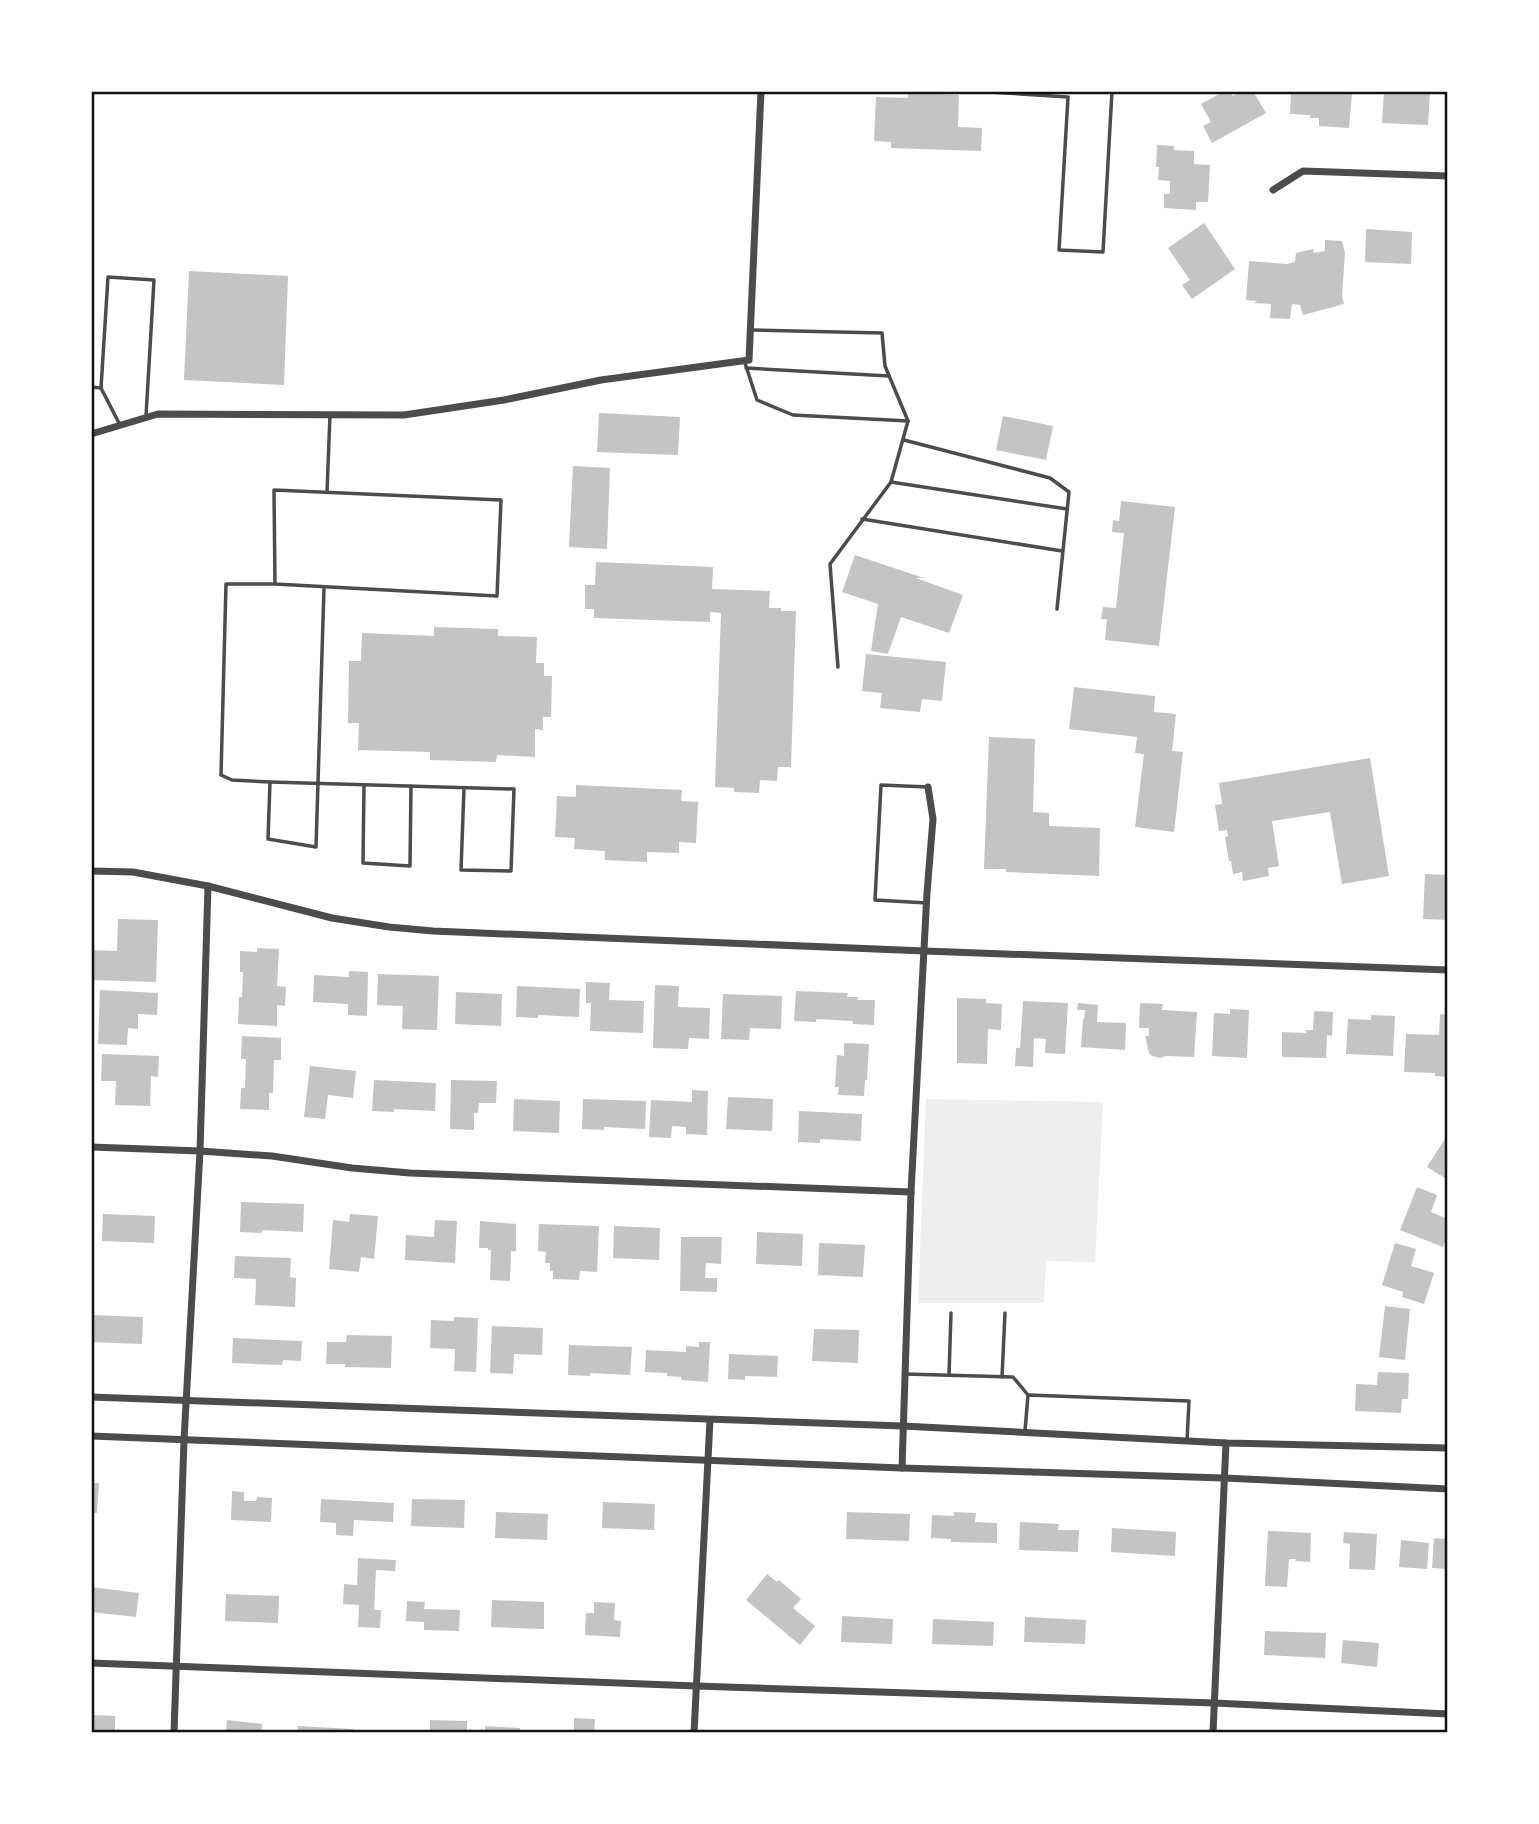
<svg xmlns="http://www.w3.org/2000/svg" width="1539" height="1824" font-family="'Sofia Sans Condensed',sans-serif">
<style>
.green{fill:#eee}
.building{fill:#c4c4c4}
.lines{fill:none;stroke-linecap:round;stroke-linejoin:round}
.service{stroke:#4c4c4c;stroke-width:3.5}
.minor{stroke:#4c4c4c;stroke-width:7}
.neatline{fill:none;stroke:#111;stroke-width:2.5}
</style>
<rect width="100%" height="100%" fill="#fff"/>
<polygon class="green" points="926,1099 1103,1102 1095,1262 1046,1261 1044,1303 918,1303"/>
<g class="building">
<polygon points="908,91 937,91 937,94 959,95 958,127 982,128 981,151 891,148 891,142 874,141 876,97 908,98"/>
<polygon points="1225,91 1230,91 1233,96 1242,91 1253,91 1266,113 1212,143 1203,126 1211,122 1201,104"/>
<polygon points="1291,91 1352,93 1349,128 1319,126 1319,118 1310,118 1310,115 1290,114"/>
<polygon points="1384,91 1430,92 1428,125 1382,123"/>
<polygon points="1157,145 1174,146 1174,150 1194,151 1194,164 1210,165 1208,202 1196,202 1196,210 1164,208 1164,194 1170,194 1170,181 1158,180 1159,167 1156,167"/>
<polygon points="1204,223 1235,269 1192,299 1182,285 1190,280 1168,248"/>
<polygon points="1366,229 1412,232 1411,264 1365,262"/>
<polygon points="1325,240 1342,241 1345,253 1342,296 1344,304 1303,315 1300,305 1292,304 1290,319 1270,318 1271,304 1253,303 1258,301 1246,300 1249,261 1287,264 1295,262 1296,253 1313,249 1314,253 1325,251"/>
<polygon points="189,271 288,276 284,385 184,380"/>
<polygon points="599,413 680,417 678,455 597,452"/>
<polygon points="1003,416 1053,426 1046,460 996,450"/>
<polygon points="573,466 610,468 607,549 569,547"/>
<polygon points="1121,501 1175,507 1159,646 1105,640 1107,619 1101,619 1103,607 1116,608 1124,533 1112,532 1113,520 1119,521"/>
<polygon points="855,555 924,578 916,578 963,595 949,633 901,617 888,654 871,651 878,604 842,592"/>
<polygon points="596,562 713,567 712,589 770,591 769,608 781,608 781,611 796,611 791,767 778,767 777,781 760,780 759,793 734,792 734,788 715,787 721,613 710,612 710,622 594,618 594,609 585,609 585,585 595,585"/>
<polygon points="434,627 498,629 498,636 537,637 536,663 544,663 544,676 552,676 551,717 543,717 543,730 535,729 535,757 497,755 496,762 430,760 430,752 358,750 359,723 348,723 349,661 361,661 362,633 434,636"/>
<polygon points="866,654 946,662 942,701 922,699 920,712 880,708 882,693 862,691"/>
<polygon points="1074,687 1155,696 1154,712 1176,714 1172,751 1183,752 1174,832 1135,827 1144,754 1135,753 1137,737 1069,729"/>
<polygon points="989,737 1035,739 1033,812 1049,813 1049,826 1100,828 1099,876 1006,872 1006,869 984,869"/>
<polygon points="1370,758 1389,876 1342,884 1330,812 1272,821 1279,866 1268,868 1269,876 1243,881 1242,872 1233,874 1231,861 1229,861 1225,837 1228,836 1227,830 1219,831 1215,805 1222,804 1219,783"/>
<polygon points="576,785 682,790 681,801 698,802 696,843 679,842 679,853 647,852 647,862 605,860 605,851 574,849 575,838 555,837 557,796 576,797"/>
<polygon points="1425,874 1448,875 1448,920 1423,919"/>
<polygon points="118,919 158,920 156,982 91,980 92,950 117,951"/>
<polygon points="257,948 279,949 277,986 286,987 285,1006 277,1005 277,1026 238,1024 239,997 242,997 243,972 240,972 240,951 257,952"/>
<polygon points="349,971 368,972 367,1016 348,1015 348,1004 313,1002 314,975 349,977"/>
<polygon points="378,974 439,976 437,1030 402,1029 403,1006 377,1005"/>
<polygon points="586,982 610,983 609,1000 644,1001 643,1033 590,1031 591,1003 586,1003"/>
<polygon points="655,985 679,986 678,1007 710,1008 709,1039 689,1038 688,1049 653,1048"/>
<polygon points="517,986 580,989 579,1017 538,1015 538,1018 516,1017"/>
<polygon points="100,990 158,993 157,1015 138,1014 138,1029 128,1028 127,1045 98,1044"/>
<polygon points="796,991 848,993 847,997 858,997 857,1000 875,1000 874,1025 853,1024 853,1021 816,1019 816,1022 794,1021"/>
<polygon points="456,992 502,994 501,1026 455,1024"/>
<polygon points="723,994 782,996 781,1029 750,1028 749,1040 721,1039"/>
<polygon points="957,998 986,999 986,1003 1002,1004 1001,1030 988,1029 987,1064 957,1063"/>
<polygon points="1023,1001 1068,1003 1065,1054 1045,1053 1046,1039 1034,1038 1033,1067 1015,1066 1016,1048 1020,1048"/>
<polygon points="1078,1003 1098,1005 1097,1022 1126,1023 1125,1050 1081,1047 1083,1019 1084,1019 1085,1010 1077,1010"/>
<polygon points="1140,1003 1163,1004 1162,1010 1197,1012 1194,1057 1166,1056 1160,1058 1152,1056 1149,1053 1145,1036 1149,1036 1149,1028 1139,1028"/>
<polygon points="1230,1009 1249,1010 1247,1058 1212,1056 1214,1013 1230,1014"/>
<polygon points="1314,1011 1333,1012 1332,1036 1327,1035 1326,1058 1282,1057 1282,1032 1306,1033 1306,1030 1313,1030"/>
<polygon points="1440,1014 1448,1015 1448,1077 1435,1076 1435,1073 1404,1072 1406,1034 1439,1035"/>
<polygon points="1371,1015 1395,1016 1393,1056 1346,1054 1348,1019 1371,1020"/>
<polygon points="242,1036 281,1038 281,1060 274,1060 273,1093 269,1093 269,1110 240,1109 241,1088 245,1088 246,1059 241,1059"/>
<polygon points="844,1043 869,1044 867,1080 865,1080 864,1096 838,1095 839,1087 835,1087 837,1055 844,1056"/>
<polygon points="102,1054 159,1056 158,1077 151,1076 150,1106 115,1105 116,1081 101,1081"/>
<polygon points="310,1066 356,1071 353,1098 328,1095 325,1119 304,1117"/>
<polygon points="374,1080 436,1083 435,1111 394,1109 394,1112 372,1111"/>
<polygon points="451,1080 497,1081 496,1103 479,1103 478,1113 474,1113 474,1130 450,1129"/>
<polygon points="692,1090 708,1091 707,1135 686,1134 686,1127 672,1126 671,1138 649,1137 651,1100 692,1102"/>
<polygon points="728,1097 773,1099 772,1131 726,1129"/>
<polygon points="514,1099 560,1101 559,1133 513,1131"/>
<polygon points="583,1099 646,1101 645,1129 604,1127 604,1130 582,1129"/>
<polygon points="799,1111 862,1114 861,1141 820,1139 820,1143 798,1142"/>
<polygon points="1448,1134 1448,1180 1427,1167"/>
<polygon points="1417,1187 1437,1195 1431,1212 1448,1219 1448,1234 1443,1247 1400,1230"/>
<polygon points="241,1202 304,1204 303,1232 262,1230 262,1233 240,1232"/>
<polygon points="103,1214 155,1216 154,1243 102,1241"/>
<polygon points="350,1214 378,1216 374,1259 361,1257 359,1272 329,1269 333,1220 349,1222"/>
<polygon points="435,1220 457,1221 455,1263 405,1260 406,1235 434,1237"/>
<polygon points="480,1221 516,1224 516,1251 511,1251 510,1281 490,1280 491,1250 488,1250 488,1248 479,1248"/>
<polygon points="539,1224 599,1226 597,1272 580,1271 579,1280 553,1279 553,1271 550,1271 550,1263 545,1263 546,1252 538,1251"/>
<polygon points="614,1226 660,1228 659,1260 613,1258"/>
<polygon points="757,1232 803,1234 802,1266 756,1264"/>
<polygon points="681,1237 722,1237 721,1264 706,1263 705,1278 717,1278 717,1292 680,1291"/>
<polygon points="819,1243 865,1245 863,1277 818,1275"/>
<polygon points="1395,1243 1416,1249 1411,1266 1434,1273 1424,1304 1402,1297 1403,1292 1382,1285"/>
<polygon points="235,1256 291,1258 290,1277 296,1278 295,1307 255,1305 256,1279 234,1278"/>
<polygon points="1385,1306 1410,1309 1405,1360 1379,1357"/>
<polygon points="91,1315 143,1317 142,1344 91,1342"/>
<polygon points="454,1317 478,1318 476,1372 454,1371 455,1349 430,1348 431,1320 454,1321"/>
<polygon points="492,1326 543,1328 542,1355 514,1354 513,1374 490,1373"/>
<polygon points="814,1329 859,1330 858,1363 812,1361"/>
<polygon points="347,1335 392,1336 391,1368 345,1367 345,1364 326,1364 327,1342 346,1342"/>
<polygon points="233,1338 302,1341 301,1361 283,1360 282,1365 232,1363"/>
<polygon points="699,1342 710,1342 708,1382 681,1380 681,1377 667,1376 667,1373 645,1372 646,1350 686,1352 686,1346 699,1347"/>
<polygon points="569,1345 632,1347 630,1375 590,1373 590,1376 568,1375"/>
<polygon points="729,1354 778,1356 777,1377 745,1376 745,1380 728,1379"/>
<polygon points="1378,1372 1409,1373 1408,1399 1402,1399 1401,1413 1355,1411 1356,1384 1377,1385"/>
<polygon points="91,1483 99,1483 97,1513 91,1513"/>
<polygon points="232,1491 244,1492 244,1501 256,1501 257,1497 272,1498 271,1522 231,1520"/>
<polygon points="321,1499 394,1503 393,1522 354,1520 353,1536 336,1535 336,1523 320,1522"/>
<polygon points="412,1499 465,1500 464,1528 411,1526"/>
<polygon points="603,1502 655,1504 654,1530 602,1528"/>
<polygon points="496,1512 548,1514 547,1540 495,1538"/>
<polygon points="847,1512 910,1514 909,1541 846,1539"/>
<polygon points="954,1512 976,1513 975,1522 997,1523 997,1543 951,1542 951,1539 931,1538 932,1515 954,1516"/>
<polygon points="1020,1522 1059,1524 1058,1530 1079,1530 1078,1552 1019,1550"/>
<polygon points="1112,1528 1176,1532 1175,1556 1111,1552"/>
<polygon points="1268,1531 1311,1533 1310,1562 1295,1561 1296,1559 1289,1559 1287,1587 1265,1586"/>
<polygon points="1344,1532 1377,1534 1375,1570 1349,1569 1350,1544 1343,1543"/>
<polygon points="1434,1538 1448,1539 1448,1569 1432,1568"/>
<polygon points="1401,1540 1429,1543 1427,1569 1399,1567"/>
<polygon points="358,1558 396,1560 395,1571 376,1570 374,1610 381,1610 380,1628 358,1627 359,1605 343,1604 344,1584 357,1585"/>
<polygon points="767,1574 777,1582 779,1580 801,1599 793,1608 815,1626 800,1645 746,1600"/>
<polygon points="91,1587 139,1593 136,1617 91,1612"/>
<polygon points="226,1594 279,1596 278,1623 225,1621"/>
<polygon points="492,1600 544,1602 544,1629 491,1627"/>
<polygon points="407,1601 425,1602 424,1609 460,1610 459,1631 424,1630 424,1622 406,1621"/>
<polygon points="594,1602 615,1603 614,1620 621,1621 620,1637 585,1635 586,1613 594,1613"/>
<polygon points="842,1616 893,1619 892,1644 841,1642"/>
<polygon points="1025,1617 1086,1620 1085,1644 1024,1642"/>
<polygon points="933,1619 994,1622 993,1646 932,1644"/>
<polygon points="1265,1631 1326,1633 1325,1658 1264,1655"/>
<polygon points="1343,1640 1379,1643 1377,1667 1341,1663"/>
<polygon points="91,1715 115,1716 115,1733 91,1733"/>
<polygon points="574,1718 595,1719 594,1733 574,1733"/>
<polygon points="227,1720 262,1724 261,1733 226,1733"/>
<polygon points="430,1720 467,1721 467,1733 430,1733"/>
<polygon points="298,1726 353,1729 353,1733 298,1733"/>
<polygon points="485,1726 520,1728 520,1733 485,1733"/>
</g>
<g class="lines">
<g class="service">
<polyline points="973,91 1068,97 1059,250 1103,252 1112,91"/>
<polyline points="752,330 882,333 885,366 908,421 891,482 830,564 838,667"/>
<polyline points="744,360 757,400 793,415 908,421"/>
<polyline points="746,368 889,376"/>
<polyline points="91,387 101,388"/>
<polyline points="120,425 101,388 108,277 154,280 146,416"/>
<polyline points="904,440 1050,478 1069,492 1057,609"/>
<polyline points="891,482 1067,509"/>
<polyline points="327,492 330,415"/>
<polyline points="862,519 1062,551"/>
<polyline points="275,584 274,490 501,500 497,596 275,584 226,584 221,775 232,780 270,782 268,839 316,847 324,588"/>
<polyline points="270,782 514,789 511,871 461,870 464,788"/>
<polyline points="364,785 363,863 410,866 411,786"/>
<polyline points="927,903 875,900 881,785 928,787"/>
<polyline points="905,1374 1013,1377 1028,1395"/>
<polyline points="949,1375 951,1313"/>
<polyline points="1002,1377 1005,1313"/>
<polyline points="1025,1431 1028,1395 1189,1401 1187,1441"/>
</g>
<g class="minor">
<polyline points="1273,190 1303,171 1448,176"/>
<polyline points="91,434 158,414 404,415 504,400 601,380 749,360 761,91"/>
<polyline points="91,871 133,872 208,886 332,918 389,927 433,931 925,951 1448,970"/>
<polyline points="91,1147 200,1151 272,1156 352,1168 410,1173 911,1192"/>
<polyline points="91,1397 903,1426 1226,1443 1448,1448"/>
<polyline points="91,1436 902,1468 1224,1478 1448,1489"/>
<polyline points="902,1468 911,1192 927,893 933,819 928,787"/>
<polyline points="91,1663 696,1686 1214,1703 1448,1714"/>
<polyline points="174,1733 184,1440 200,1151 208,886"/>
<polyline points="694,1733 710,1420"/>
<polyline points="1213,1733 1226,1443"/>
</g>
</g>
<rect width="1539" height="1824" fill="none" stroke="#ffffff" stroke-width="186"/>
<rect x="93" y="93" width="1353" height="1638" class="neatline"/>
</svg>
